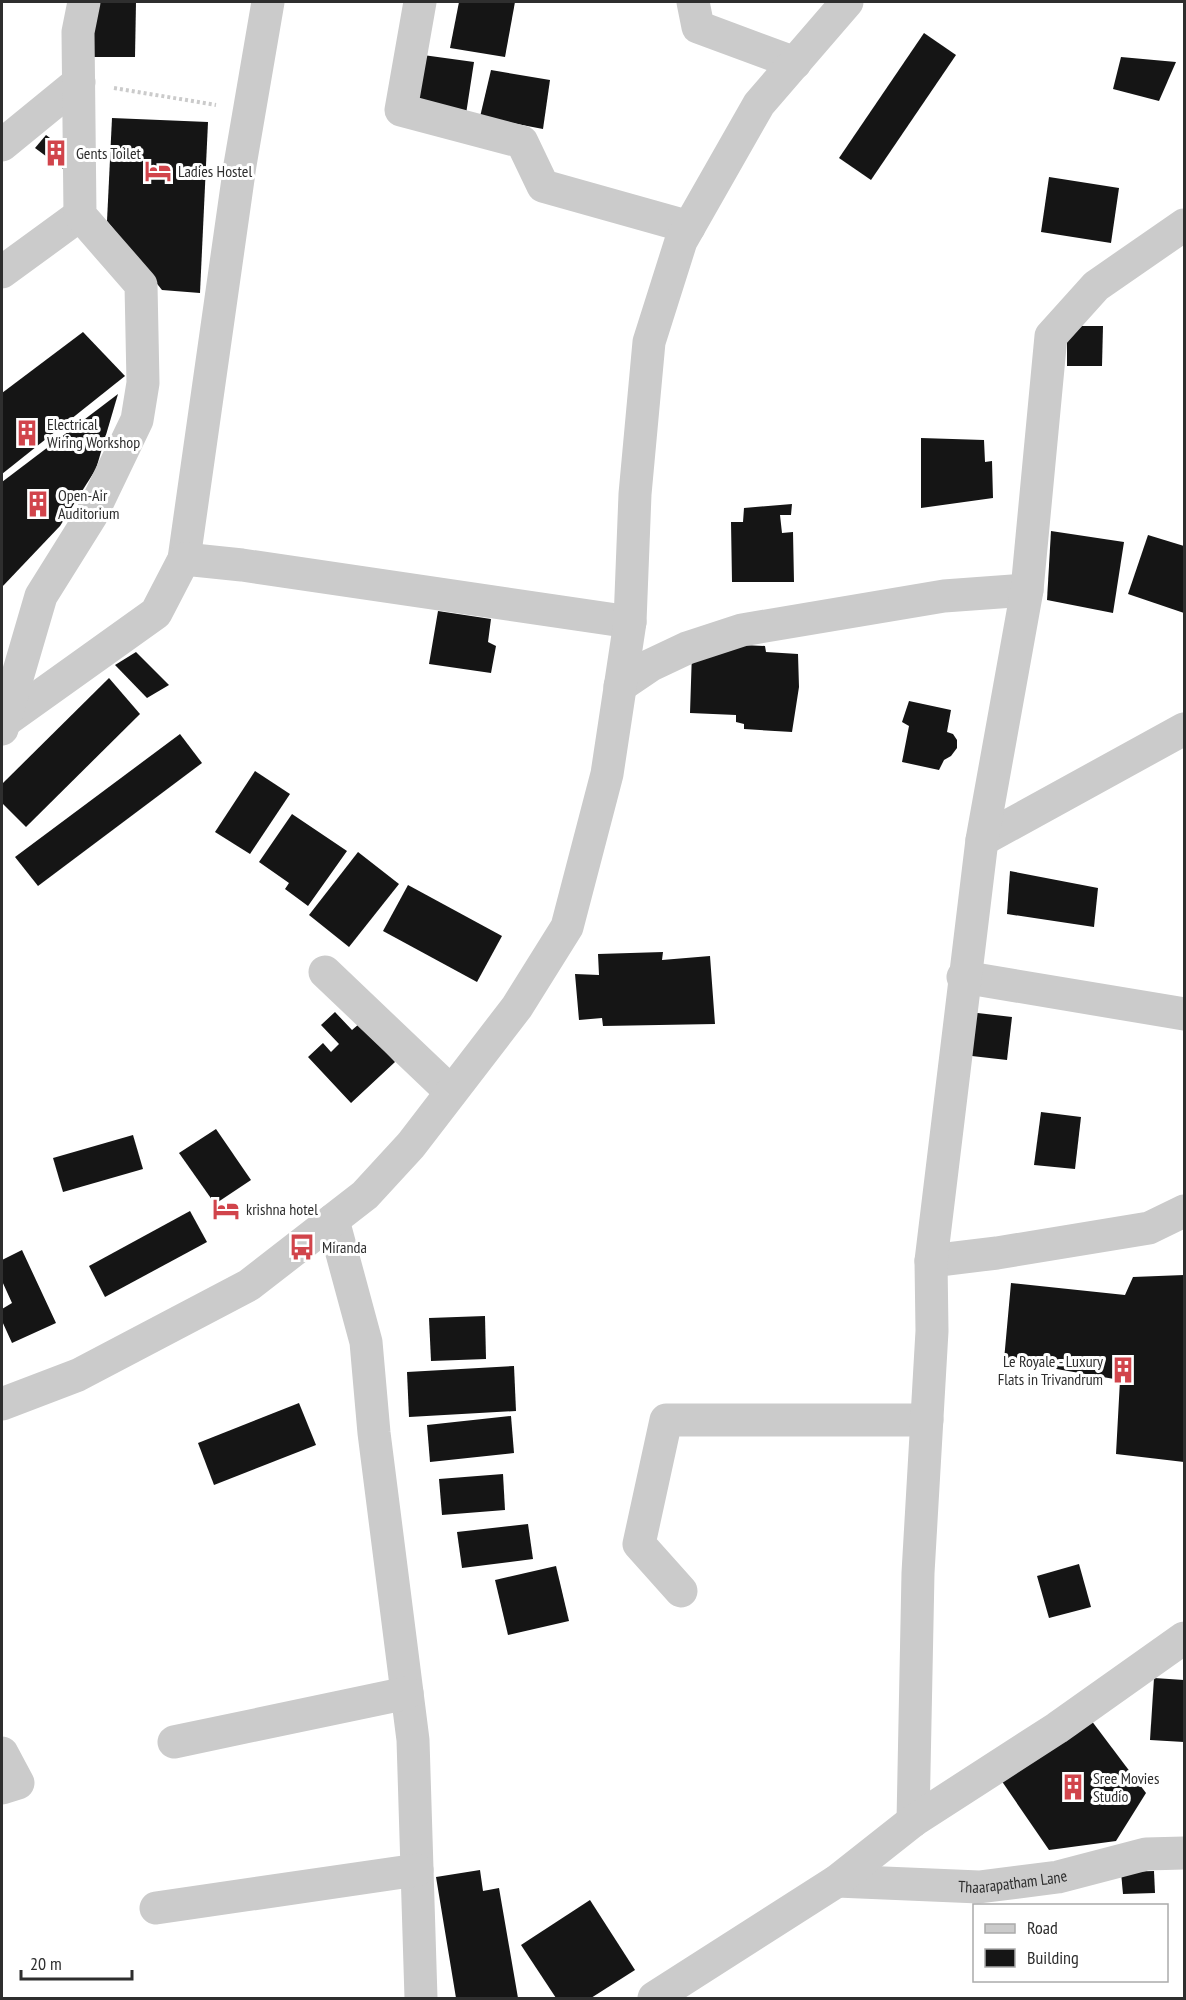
<svg xmlns="http://www.w3.org/2000/svg" width="1186" height="2000" font-family="'PT Sans Narrow',sans-serif">
<style>
.building{fill:#151515}
.lines{fill:none;stroke-linecap:round;stroke-linejoin:round}
.path{stroke:#cbcbcb;stroke-width:4;stroke-dasharray:3 3;stroke-linecap:butt}
.minor{stroke:#cbcbcb;stroke-width:33}
.labels{text-anchor:middle;stroke-width:6;stroke-linejoin:round;paint-order:stroke}
.poi-label{font-size:16px;fill:#2e2e2e;stroke:#fff;text-anchor:start}
.street-label{font-size:16px;fill:#2e2e2e;stroke:#fff}
</style>
<rect width="100%" height="100%" fill="#fff"/>
<g class="building">
<polygon points="93,2 136,2 135,57 93,57"/>
<polygon points="459,2 515,2 505,57 450,48"/>
<polygon points="924,33 956,55 871,180 839,158"/>
<polygon points="423,55 474,62 466,114 418,105"/>
<polygon points="1121,57 1176,62 1159,101 1113,89"/>
<polygon points="491,70 550,80 543,129 480,117"/>
<polygon points="112,118 208,122 200,293 162,290 107,221"/>
<polygon points="46,135 77,158 66,171 35,148"/>
<polygon points="1049,177 1119,188 1111,243 1041,232"/>
<polygon points="1067,326 1103,326 1102,366 1067,366"/>
<polygon points="83,332 125,376 2,474 2,393"/>
<polygon points="118,394 96,469 60,526 2,587 2,482"/>
<polygon points="921,438 984,440 985,462 992,461 993,498 921,508"/>
<polygon points="792,504 791,515 780,515 782,533 793,532 794,582 732,582 731,522 743,522 744,508"/>
<polygon points="1051,531 1124,542 1113,613 1047,600"/>
<polygon points="1148,535 1184,546 1184,613 1128,594"/>
<polygon points="438,611 491,619 488,642 496,646 491,673 429,664"/>
<polygon points="719,644 765,646 766,652 798,654 799,687 792,732 744,729 744,724 736,722 736,715 690,713 692,652"/>
<polygon points="136,652 169,685 147,698 115,665"/>
<polygon points="109,678 140,714 26,827 2,803 2,784"/>
<polygon points="909,701 951,710 947,732 953,734 957,740 957,748 951,756 944,760 939,770 902,762 909,726 902,722"/>
<polygon points="180,734 202,763 38,886 15,857"/>
<polygon points="255,771 290,794 250,854 215,832"/>
<polygon points="292,814 347,851 308,906 285,889 289,883 259,862"/>
<polygon points="358,852 399,884 349,947 309,915"/>
<polygon points="1010,871 1098,888 1094,927 1007,914"/>
<polygon points="408,885 502,936 477,982 383,931"/>
<polygon points="663,952 662,960 710,956 715,1024 603,1026 602,1018 579,1020 575,974 599,975 598,954"/>
<polygon points="335,1012 352,1030 359,1024 395,1062 351,1103 308,1057 323,1043 331,1052 339,1044 321,1025"/>
<polygon points="969,1012 1012,1017 1007,1060 963,1055"/>
<polygon points="1041,1112 1081,1117 1075,1169 1034,1165"/>
<polygon points="216,1129 251,1180 215,1204 179,1153"/>
<polygon points="133,1135 143,1169 63,1192 53,1158"/>
<polygon points="190,1211 207,1242 105,1297 89,1266"/>
<polygon points="22,1250 56,1323 12,1343 2,1321 2,1309 12,1303 2,1281 2,1260"/>
<polygon points="1184,1275 1184,1462 1116,1454 1120,1380 1004,1360 1011,1283 1125,1295 1133,1277"/>
<polygon points="485,1316 486,1359 431,1361 429,1318"/>
<polygon points="514,1366 516,1411 409,1417 407,1372"/>
<polygon points="299,1403 316,1445 214,1485 198,1443"/>
<polygon points="511,1416 514,1453 430,1462 427,1425"/>
<polygon points="503,1474 505,1510 442,1515 439,1479"/>
<polygon points="528,1524 533,1559 462,1568 457,1532"/>
<polygon points="1079,1564 1091,1607 1049,1618 1037,1576"/>
<polygon points="556,1566 569,1621 508,1635 495,1580"/>
<polygon points="1154,1678 1184,1680 1184,1742 1150,1740"/>
<polygon points="1091,1720 1146,1793 1116,1841 1049,1850 1001,1780"/>
<polygon points="480,1870 483,1891 499,1888 518,1998 456,1998 436,1877"/>
<polygon points="1154,1871 1155,1893 1123,1894 1121,1872"/>
<polygon points="590,1900 635,1970 591,1998 556,1998 521,1945"/>
</g>
<g class="lines">
<polyline class="path" points="114,88 216,105"/>
<g class="minor">
<polyline points="420,2 401,110 522,142 543,186 689,227"/>
<polyline points="693,2 698,27 795,63"/>
<polyline points="2,145 79,82"/>
<polyline points="2,272 80,215"/>
<polyline points="184,559 240,165 268,2"/>
<polyline points="620,686 651,665 687,648 742,630 944,596 1027,590"/>
<polyline points="2,723 156,613 184,559 242,565 630,622"/>
<polyline points="2,729 41,596 91,516 137,420 143,383 141,285 80,215 78,32 84,2"/>
<polyline points="982,840 1184,729"/>
<polyline points="325,972 451,1092"/>
<polyline points="963,977 1184,1014"/>
<polyline points="333,1220 366,1342 374,1433 413,1740 421,1998"/>
<polyline points="931,1261 997,1253 1149,1228 1184,1211"/>
<polyline points="2,1404 78,1375 249,1285 365,1195 411,1145 517,1007 567,927 607,774 630,622 635,494 649,342 681,241 759,104 847,2"/>
<polyline points="681,1591 639,1544 666,1420 927,1420"/>
<polyline points="174,1742 407,1693"/>
<polyline points="2,1753 18,1783 2,1788"/>
<polyline points="913,1821 918,1573 932,1331 931,1261 982,840 1027,590 1051,336 1096,286 1184,225"/>
<path id="s1" d="M837,1881L979,1887L1058,1877L1146,1854L1184,1853"/>
<polyline points="156,1908 417,1870"/>
<polyline points="654,1998 837,1881 913,1821 1057,1728 1184,1638"/>
</g>
</g>
<defs>
<g id="building-bare" transform="scale(2.07)"><path d="M-4-6H4V6H1V3H-1V6H-4ZM-2.5-4.3h1.7v1.8h-1.7ZM.8-4.3h1.7v1.8H.8ZM-2.5-1h1.7V.8h-1.7ZM.8-1h1.7V.8H.8Z" fill="#d1444b" stroke="#fff" stroke-width="2.5" paint-order="stroke"/></g>
<g id="hotel-bare" transform="scale(2.07)"><path d="M-6-4.5h1.5V1H6V5H4.5V3h-9V5H-6ZM-4 0a1.8 1.8 0 1 1 3.6 0ZM.5 0V-2.5h3Q6-2.5 6 0Z" fill="#d1444b" stroke="#fff" stroke-width="2.5" paint-order="stroke"/></g>
<g id="bus-bare" transform="scale(2.07)"><path d="M-5-6H5V4H4V6H2V4H-2V6H-4V4H-5ZM-3.5-4V0h7V-4ZM-3.5 1.2v1.5H-2V1.2ZM2 1.2v1.5H3.5V1.2Z" fill="#d1444b" stroke="#fff" stroke-width="2.5" paint-order="stroke"/></g>
</defs>
<g fill-rule="evenodd">
<use href="#building-bare" x="56" y="153"/>
<use href="#hotel-bare" x="158" y="171"/>
<use href="#building-bare" x="27" y="433"/>
<use href="#building-bare" x="38" y="504"/>
<use href="#hotel-bare" x="226" y="1209"/>
<use href="#bus-bare" x="302" y="1247"/>
<use href="#building-bare" x="1123" y="1370"/>
<use href="#building-bare" x="1073" y="1787"/>
</g>
<g class="labels">
<g class="poi-label">
<text x="76" y="159">Gents Toilet</text>
<text x="178" y="177">Ladies Hostel</text>
<text x="47" y="430">Electrical<tspan x="47" dy="18">Wiring Workshop</tspan></text>
<text x="58" y="501">Open-Air<tspan x="58" dy="18">Auditorium</tspan></text>
<text x="246" y="1215">krishna hotel</text>
<text x="322" y="1253">Miranda</text>
<text x="1103" y="1367" text-anchor="end">Le Royale - Luxury<tspan x="1103" dy="18">Flats in Trivandrum</tspan></text>
<text x="1093" y="1784">Sree Movies<tspan x="1093" dy="18">Studio</tspan></text>
</g>
<g class="street-label">
<text dy="6" stroke="none"><textPath href="#s1" startOffset="176">Thaarapatham Lane</textPath></text>
</g>
</g>
<rect width="1186" height="2000" fill="none" stroke="#2e2e2e" stroke-width="6"/>
<rect x="973" y="1904" width="195" height="78" fill="#ffffff" stroke="#ababab" stroke-width="1.5"/>
<rect x="985" y="1924" width="30" height="9" fill="#cbcbcb" stroke="#ababab" stroke-width="1.5"/>
<text x="1027" y="1934" font-size="18" fill="#2e2e2e">Road</text>
<rect x="985" y="1949" width="30" height="18" fill="#151515" stroke="#ababab" stroke-width="1.5"/>
<text x="1027" y="1964" font-size="18" fill="#2e2e2e">Building</text>
<path d="M21 1970v9h111v-9" fill="none" stroke="#2e2e2e" stroke-width="3"/>
<text x="30" y="1970" font-size="18" fill="#2e2e2e" stroke="#ffffff" stroke-width="4.5" paint-order="stroke">20 m</text>
</svg>
